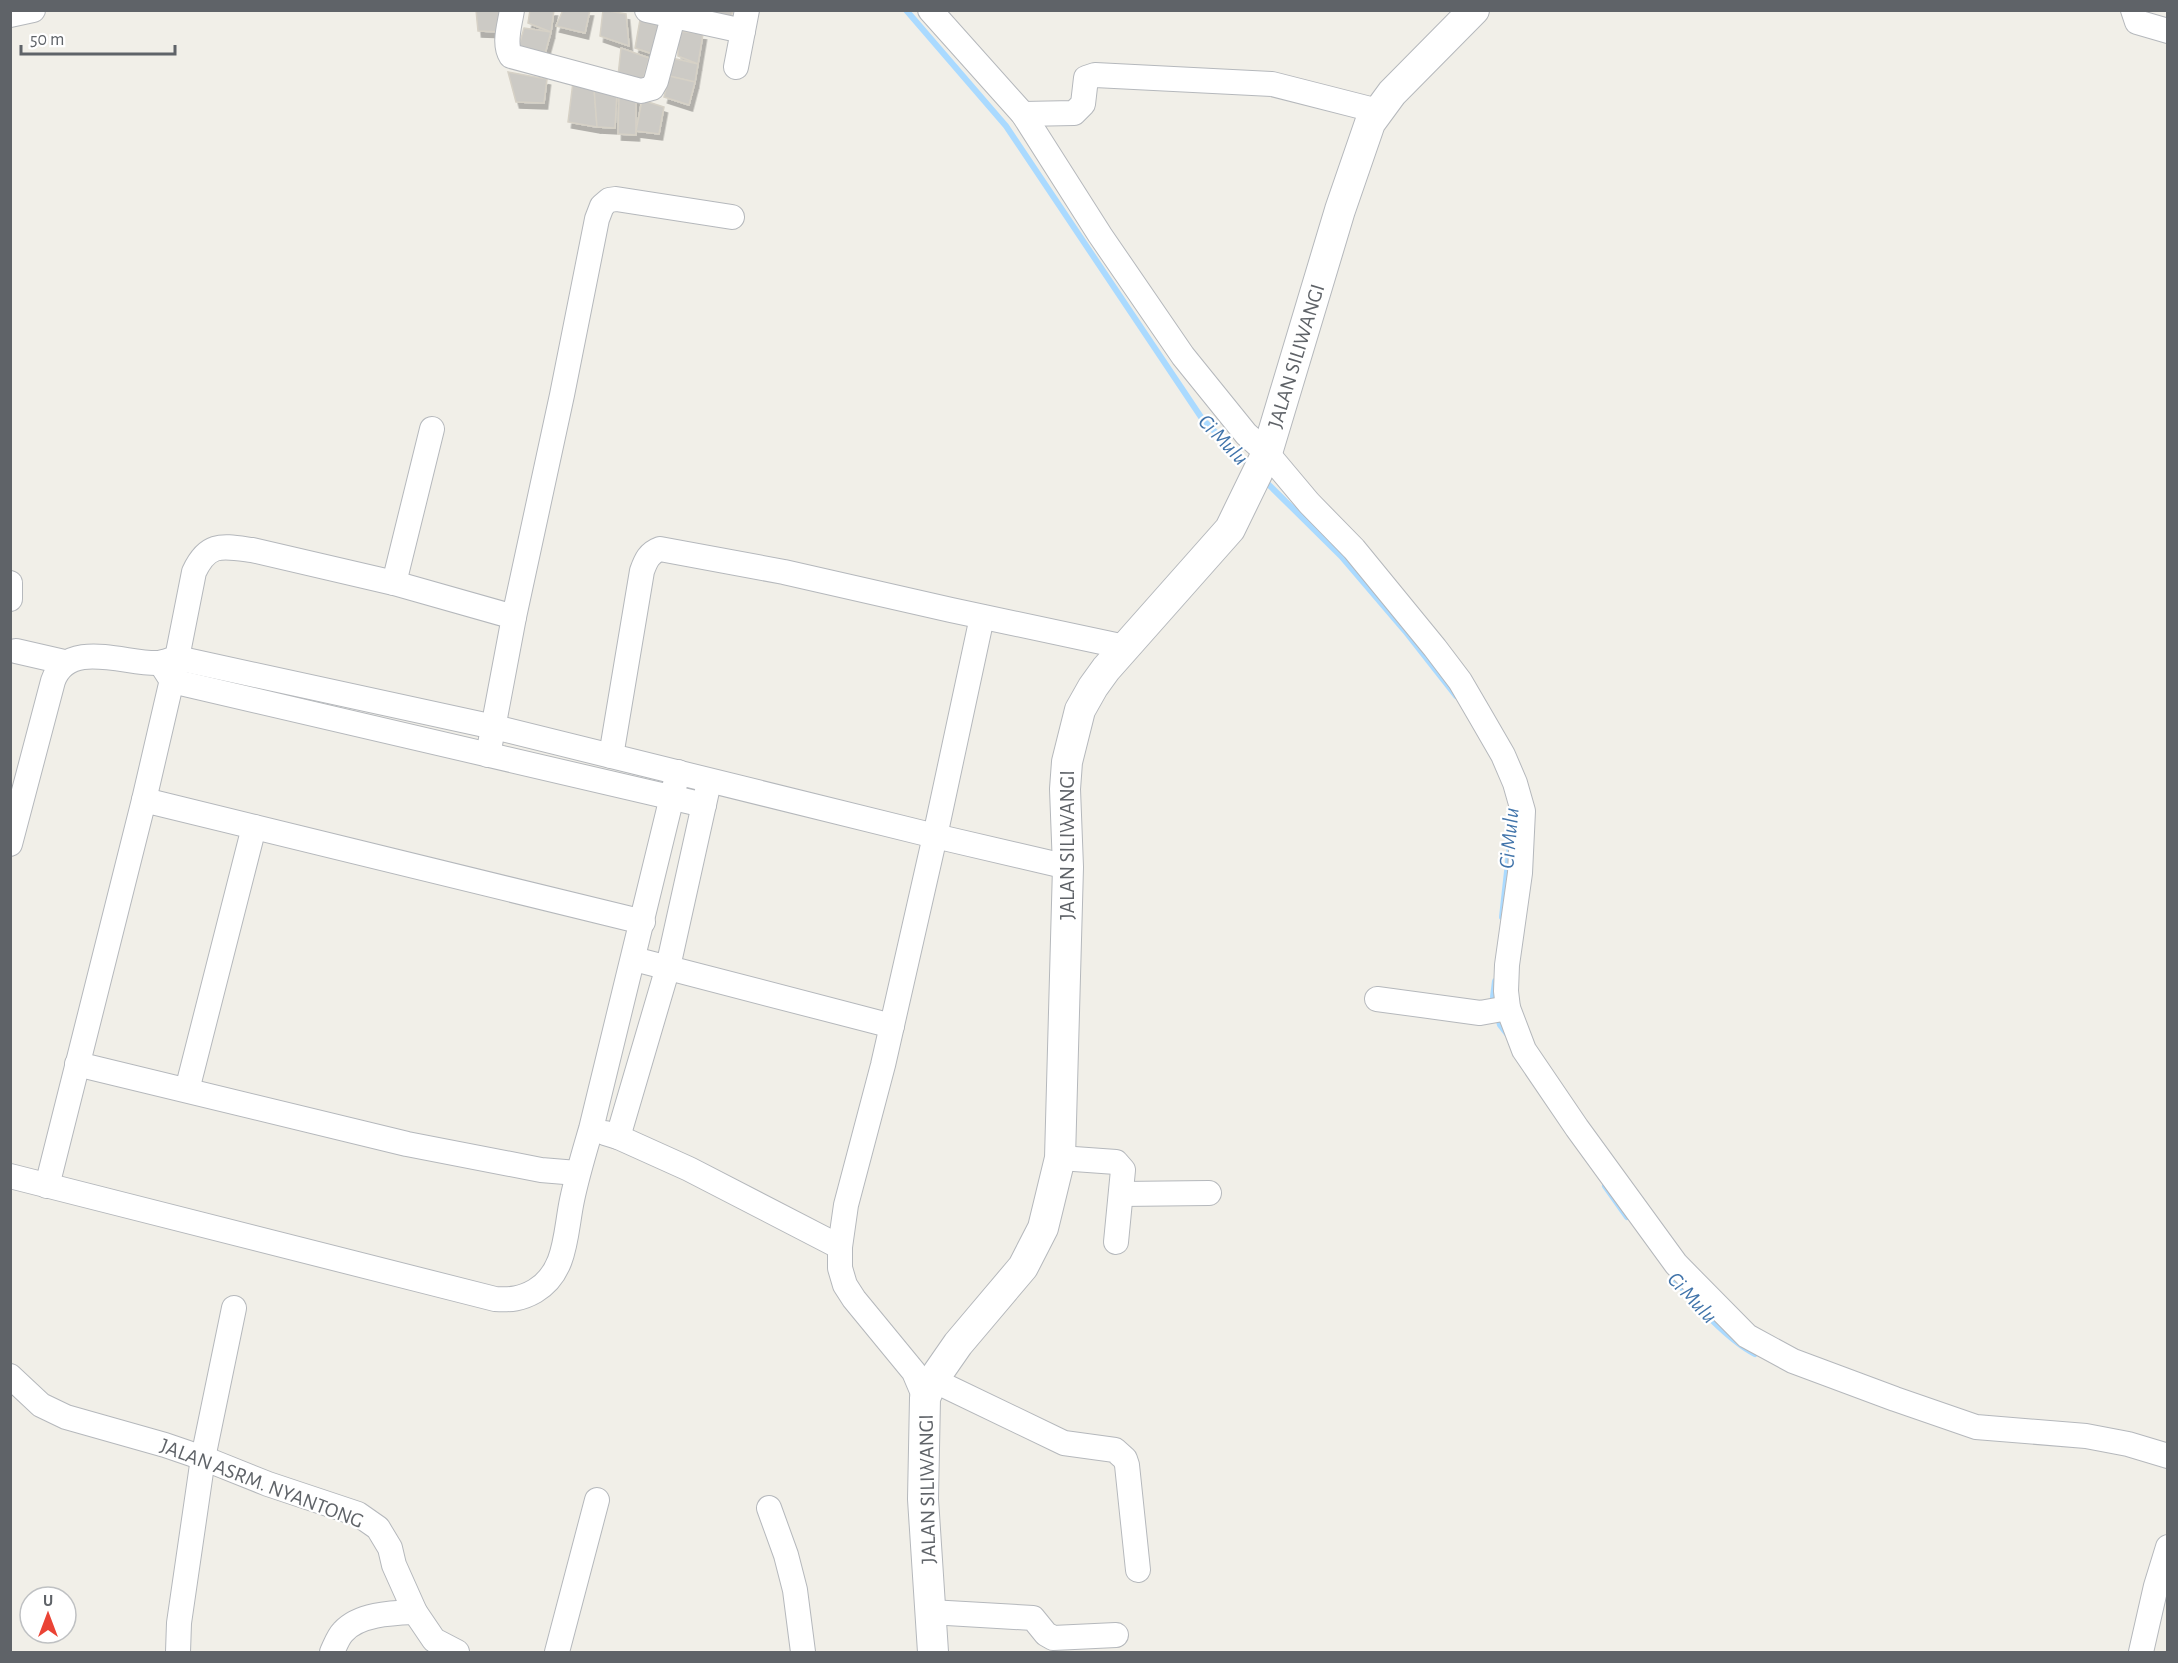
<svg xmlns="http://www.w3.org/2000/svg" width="2178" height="1663" font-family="'Alegreya Sans',sans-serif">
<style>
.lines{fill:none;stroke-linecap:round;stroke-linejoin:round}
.stream{stroke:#aadaff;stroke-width:6}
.building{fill:#cccac5;stroke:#d6d1c6;stroke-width:1.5;filter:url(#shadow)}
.minor-casing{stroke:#b5b8bc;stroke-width:26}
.tertiary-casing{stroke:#b5b8bc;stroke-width:32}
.minor{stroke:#fff;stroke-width:24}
.tertiary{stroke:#fff;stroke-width:30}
.labels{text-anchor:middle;stroke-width:4.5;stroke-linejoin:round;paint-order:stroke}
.street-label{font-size:21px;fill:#5f6368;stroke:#fff}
.water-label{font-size:22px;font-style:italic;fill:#4174aa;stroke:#fff}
</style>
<defs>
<filter id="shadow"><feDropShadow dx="3.5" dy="6" stdDeviation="0" flood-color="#0004"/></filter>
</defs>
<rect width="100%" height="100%" fill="#f1efe8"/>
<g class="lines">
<g class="stream">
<polyline points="906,10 1006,126 1203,420 1250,466"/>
<polyline points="1264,480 1341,556 1405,631 1456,696"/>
<polyline points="1502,917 1510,844"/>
<polyline points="1495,1004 1493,997 1495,981"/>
<polyline points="1497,1014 1500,1025 1507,1034"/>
<polyline points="1605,1186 1627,1217"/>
<path d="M1673,1277C1692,1301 1729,1341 1755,1354"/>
</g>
</g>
<g class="building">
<polygon points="476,10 504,10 505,32 478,31"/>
<polygon points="530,10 554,10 551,32 528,23"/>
<polygon points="563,10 590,10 585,33 556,26"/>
<polygon points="603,10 626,14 629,46 600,36"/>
<polygon points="706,10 733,10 730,21 705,15"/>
<polygon points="641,14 662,23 659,56 635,48"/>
<polygon points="524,28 551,32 543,61 517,53"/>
<polygon points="678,31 703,34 698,64 678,56"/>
<polygon points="621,48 649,58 642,84 618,76"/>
<polygon points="672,58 698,64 695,82 669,76"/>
<polygon points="508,72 547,79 544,103 516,102"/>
<polygon points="669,76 695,82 689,105 664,97"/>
<polygon points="573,82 594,88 597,127 568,122"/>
<polygon points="594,88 617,92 615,128 597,127"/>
<polygon points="619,93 636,98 636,135 618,134"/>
<polygon points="642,100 664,107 659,134 636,131"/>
</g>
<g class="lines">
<g class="minor-casing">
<g id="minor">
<path d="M512,10C510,24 503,44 511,56L641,91L652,88L656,81L673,17"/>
<polyline points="647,10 743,31"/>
<polyline points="930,10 1023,114 1100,235 1183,356 1246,434 1267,453 1309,503 1354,549 1435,648 1460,681 1481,717 1503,755 1515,783 1523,811 1520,873 1507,965 1506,991 1508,1008 1524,1050 1577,1128 1676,1264 1747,1336 1793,1361 1895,1399 1976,1427 2086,1436 2128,1444 2168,1456"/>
<polyline points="2133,10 2137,22 2168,31"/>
<polyline points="10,15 33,10"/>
<polyline points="736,67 747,10"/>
<polyline points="1023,114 1074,113 1083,104 1086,78 1095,75 1272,84 1378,111"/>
<polyline points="10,583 10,599"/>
<polyline points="394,583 432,429"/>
<polyline points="514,617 562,395 597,219 602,206 609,200 616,199 732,217"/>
<polyline points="16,651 64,662"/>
<polyline points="163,667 172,681 704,805"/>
<path d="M611,756L642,571C646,560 649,553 660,549L784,572L951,610L1125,647"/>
<path d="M144,800L177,658L194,572C208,542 222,546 252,550L394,583L514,617L488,755"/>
<path d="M10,844L53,681C68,638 127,665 159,663C165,662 172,659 177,658L494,727L935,836L1068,867"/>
<polyline points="634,959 892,1026"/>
<polyline points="1377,999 1480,1013 1508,1008"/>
<polyline points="77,1064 407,1144 541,1170 577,1173"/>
<polyline points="187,1090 254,827"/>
<polyline points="605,1133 618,1137 689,1169 840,1247"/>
<polyline points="618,1137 668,967 707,791"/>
<polyline points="1060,1158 1116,1162 1123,1170 1116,1242"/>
<path d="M10,1176L495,1299C511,1300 521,1299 535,1291C567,1272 565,1233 572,1200C577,1176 584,1153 591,1129L678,772"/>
<polyline points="47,1186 144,800 643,922"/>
<polyline points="1121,1194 1209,1193"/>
<polyline points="10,1376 41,1405 66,1417 165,1445 203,1458 268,1484 358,1514 378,1528 390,1548 394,1565 415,1612 434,1640 457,1652"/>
<polyline points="933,1380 1064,1443 1115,1450 1125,1459 1127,1465 1138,1570"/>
<polyline points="925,1398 914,1372 854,1299 845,1285 840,1268 840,1247 846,1205 883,1065 935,836 982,617"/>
<polyline points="769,1508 786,1555 795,1590 803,1652"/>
<polyline points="930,1612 1033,1618 1046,1634 1053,1638 1116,1635"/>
<polyline points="178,1652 179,1623 203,1458 234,1308"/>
<path d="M332,1652C335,1646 338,1637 343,1632C359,1614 392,1613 415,1612"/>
<polyline points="557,1652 597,1500"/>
<polyline points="2141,1652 2156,1586 2168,1547"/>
</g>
</g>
<g class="tertiary-casing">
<polyline id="tertiary" points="933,1652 923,1499 925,1398 933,1380 958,1344 1023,1267 1043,1228 1060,1158 1068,867 1065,789 1067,762 1080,710 1093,687 1106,669 1230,529 1267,453 1340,210 1370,123 1392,93 1474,10"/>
</g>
<use href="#minor" class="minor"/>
<use href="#tertiary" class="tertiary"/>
</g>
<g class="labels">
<g class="street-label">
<text transform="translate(1296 356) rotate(-73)" y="7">JALAN SILIWANGI</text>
<text transform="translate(1067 845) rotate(-90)" y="7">JALAN SILIWANGI</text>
<text transform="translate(262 1483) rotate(21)" y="7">JALAN ASRM. NYANTONG</text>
<text transform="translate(927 1489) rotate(-91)" y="7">JALAN SILIWANGI</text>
</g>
<g class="water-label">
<text transform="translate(1224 439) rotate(46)" y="8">Ci Mulu</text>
<text transform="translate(1508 838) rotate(-85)" y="8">Ci Mulu</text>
<text transform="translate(1693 1297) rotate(47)" y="8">Ci Mulu</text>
</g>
</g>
<rect width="2178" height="1663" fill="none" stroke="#5f6368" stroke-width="24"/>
<g transform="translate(48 1615)"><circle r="28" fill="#ffffff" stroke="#bfc1c3" stroke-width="1.5"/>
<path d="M0-4.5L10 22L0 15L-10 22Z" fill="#ea4335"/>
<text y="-9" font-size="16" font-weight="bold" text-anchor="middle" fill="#5f6368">U</text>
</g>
<path d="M21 45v9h154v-9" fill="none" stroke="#5f6368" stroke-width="3"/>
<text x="30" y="45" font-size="18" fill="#5f6368" stroke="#ffffff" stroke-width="4.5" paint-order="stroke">50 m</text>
</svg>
